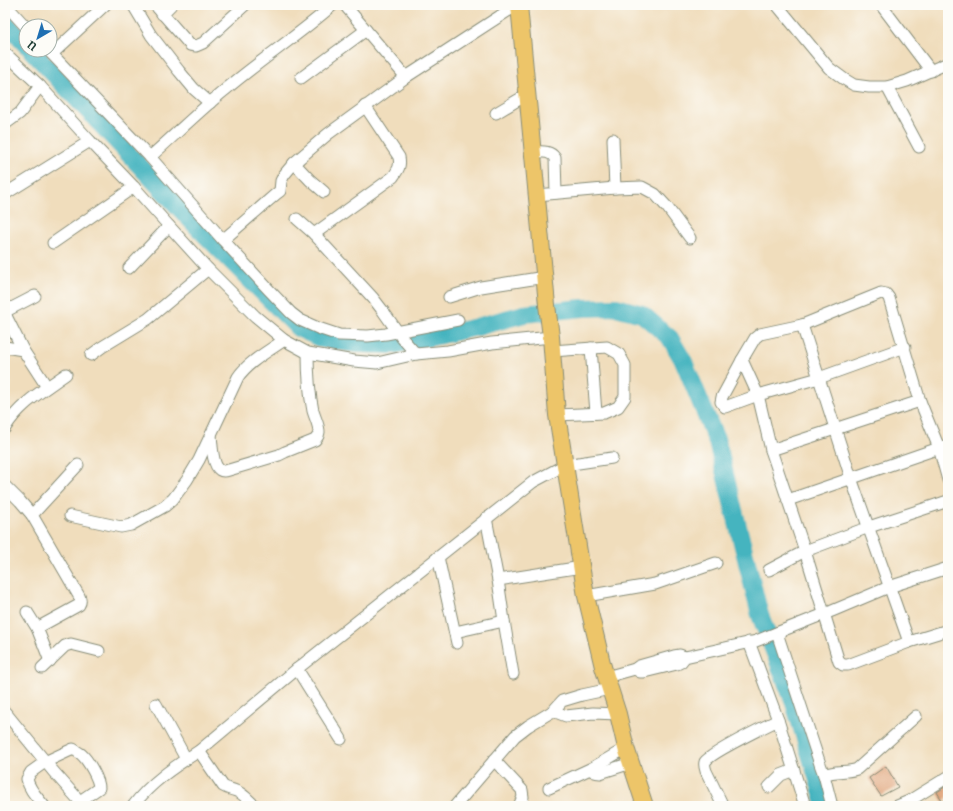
<svg xmlns="http://www.w3.org/2000/svg" width="953" height="811" font-family="'IM FELL French Canon',serif">
<style>
.lines{fill:none;stroke-linecap:round;stroke-linejoin:round}
.river{stroke:#45b4bf;stroke-width:18}
.building{fill:#dc9666}
.minor-casing{stroke:#888d78;stroke-width:13}
.highway-casing{stroke:#888d78;stroke-width:18}
.minor{stroke:#fff;stroke-width:11}
.highway{stroke:#edc569;stroke-width:16}
</style>
<rect width="100%" height="100%" fill="#fdfcf7"/>
<filter id="ink" filterUnits="userSpaceOnUse"><feTurbulence type="fractalNoise" baseFrequency=".025" numOctaves="2"/><feDisplacementMap in="SourceGraphic" scale="8" xChannelSelector="R" yChannelSelector="G"/><feConvolveMatrix kernelMatrix="1 2 1 2 8 2 1 2 1" color-interpolation-filters="sRGB"/></filter>
<filter id="wash" filterUnits="userSpaceOnUse"><feTurbulence type="fractalNoise" baseFrequency=".012" numOctaves="4" result="noise"/><feDisplacementMap in="SourceGraphic" scale="16" xChannelSelector="R" yChannelSelector="G"/><feGaussianBlur stdDeviation="0.9" result="paint"/><feColorMatrix in="noise" values="0 0 0 0 0 0 0 0 0 0 0 0 0 0 0 0 0 1.4 0 .05"/><feComposite in="paint" operator="in"/></filter>
<g filter="url(#wash)">
<rect width="100%" height="100%" fill="#f0ddbc"/>
<g class="lines">
<g class="river">
<polyline points="5,22 26,45"/>
<polyline points="31,50 200,230 298,328 322,339 358,344 393,345 437,336 477,327 524,314 583,308 616,307 642,314 670,338 684,362 717,442 760,615 793,700 826,806"/>
</g>
</g>
<g id="blocks">
<g class="building">
<polygon points="886,766 898,787 881,796 869,778"/>
<polygon points="948,785 948,797 943,802 937,792"/>
</g>
</g>
</g>
<g filter="url(#ink)">
<use href="#blocks" fill-opacity="0" stroke="#888d78" stroke-width="1"/>
<g class="lines">
<g class="minor-casing">
<g id="minor">
<polyline points="6,5 26,27"/>
<polyline points="133,5 151,35 179,71 194,89 210,103"/>
<polyline points="155,5 190,45 196,46 203,43 245,5"/>
<polyline points="345,5 348,9 406,77"/>
<polyline points="777,5 829,68 844,79 854,85 869,87 887,87 907,81 948,63"/>
<polyline points="881,5 931,71"/>
<polyline points="162,14 171,5"/>
<polyline points="48,50 150,157 223,240 269,290 291,313 300,320 318,328 339,335 368,336 386,334 458,320"/>
<polyline points="5,53 40,86 90,141 134,187 169,226 208,269 255,316 284,340 308,353 354,361 377,363 416,354 448,351 492,343 551,337"/>
<polyline points="52,54 105,5"/>
<polyline points="301,78 366,30"/>
<polyline points="887,87 919,147"/>
<polyline points="496,113 528,94"/>
<polyline points="5,124 20,113 40,86"/>
<polyline points="613,139 615,188"/>
<path d="M533,152C541,152 550,150 555,158L556,193"/>
<path d="M150,157C175,135 199,111 225,90C260,60 299,35 333,5"/>
<polyline points="294,163 310,180 324,192"/>
<polyline points="5,194 90,141"/>
<polyline points="537,195 615,188 642,187 655,194 667,207 690,238"/>
<polyline points="297,219 314,234 373,298 383,311 402,338 416,354"/>
<path d="M314,234L393,177C398,170 401,166 399,157L365,106"/>
<polyline points="223,240 276,194 280,191 281,181 284,175 294,163 328,134 406,77 517,5"/>
<polyline points="53,243 134,187"/>
<polyline points="129,268 169,226"/>
<polyline points="449,297 481,287 545,277"/>
<polyline points="802,325 819,378 905,347"/>
<polyline points="5,347 23,350 47,387"/>
<polyline points="591,348 596,413"/>
<polyline points="23,350 7,318 6,314 6,311 35,296"/>
<polyline points="552,351 607,347 619,354 625,365 625,397 618,407 604,413 557,415"/>
<polyline points="91,355 102,347 148,319 208,269"/>
<polyline points="742,360 758,395 771,450 805,551 839,662 843,665 848,665 909,642 948,630"/>
<path d="M5,428C19,404 44,390 66,374"/>
<path d="M211,435C212,443 212,465 220,470C223,472 226,471 229,470L279,455L285,452L315,440L318,436L319,432C319,425 315,418 313,411C309,392 308,372 308,353"/>
<polyline points="771,450 920,401"/>
<polyline points="5,486 20,501 32,515"/>
<polyline points="788,500 948,445"/>
<path d="M70,516L121,527L131,525L165,506L173,499L187,480L199,460L238,377C248,362 269,351 284,340"/>
<polyline points="486,518 498,580 504,621 513,674"/>
<polyline points="438,557 457,643"/>
<polyline points="769,570 805,551 869,527 948,501"/>
<polyline points="498,580 582,567"/>
<polyline points="586,596 655,584 716,563"/>
<polyline points="27,612 37,628 50,661"/>
<path d="M37,628L79,605C81,602 81,600 79,596L32,515L78,465"/>
<polyline points="455,632 504,621"/>
<polyline points="777,633 820,764 824,775 832,806"/>
<polyline points="749,642 778,720 805,806"/>
<polyline points="909,642 851,478 819,378 758,395 725,407 721,402 722,397 742,360 755,338 760,334 802,325 881,293 886,294 889,298 920,401 939,448 948,480"/>
<polyline points="42,668 65,646 71,644 99,651"/>
<polyline points="297,669 341,739"/>
<polyline points="635,669 640,672 644,672 677,664 681,662 685,657 756,641 832,611 889,587 948,568"/>
<polyline points="606,677 635,669 639,666 674,656 680,655 685,657"/>
<polyline points="156,704 186,759"/>
<polyline points="553,711 566,716 593,713 618,714"/>
<polyline points="5,712 53,771 84,806"/>
<path d="M199,751L223,786C228,789 231,789 236,791C243,793 249,801 255,806"/>
<polyline points="494,760 522,790 523,797 519,806"/>
<path d="M591,769C593,772 596,773 600,773L631,763"/>
<path d="M824,775C835,770 847,773 857,769L916,716"/>
<polyline points="769,787 781,775 794,770"/>
<polyline points="549,788 592,768 626,748"/>
<path d="M44,806C38,798 29,790 27,779L31,772L45,762L73,749C75,750 78,752 81,754C88,760 99,779 99,788L80,801"/>
<path d="M133,806C150,783 175,766 199,751L297,669L533,482L565,465L612,458"/>
<polyline points="455,806 515,736 528,726 553,711 562,701 582,695 610,689"/>
<path d="M723,806L706,771C705,768 704,765 705,762C710,753 766,726 778,720"/>
<polyline points="897,806 909,801 948,777"/>
</g>
</g>
<g class="highway-casing">
<polyline id="highway" points="519,5 547,305 551,337 557,415 586,596 603,667 618,714 626,748 645,806"/>
</g>
<use href="#minor" class="minor"/>
<use href="#highway" class="highway"/>
</g>
</g>
<rect width="953" height="811" fill="none" stroke="#fdfcf7" stroke-width="20"/>
<g transform="translate(38 38) rotate(218)"><circle r="19" fill="#fdfcf7" stroke="#a4b0a9"/>
<path d="M0-3L7 15L0 10L-7 15Z" fill="#1f6fb2"/>
<text y="-6" font-size="11" font-weight="bold" text-anchor="middle" fill="#1f3d34">U</text>
</g>
</svg>
